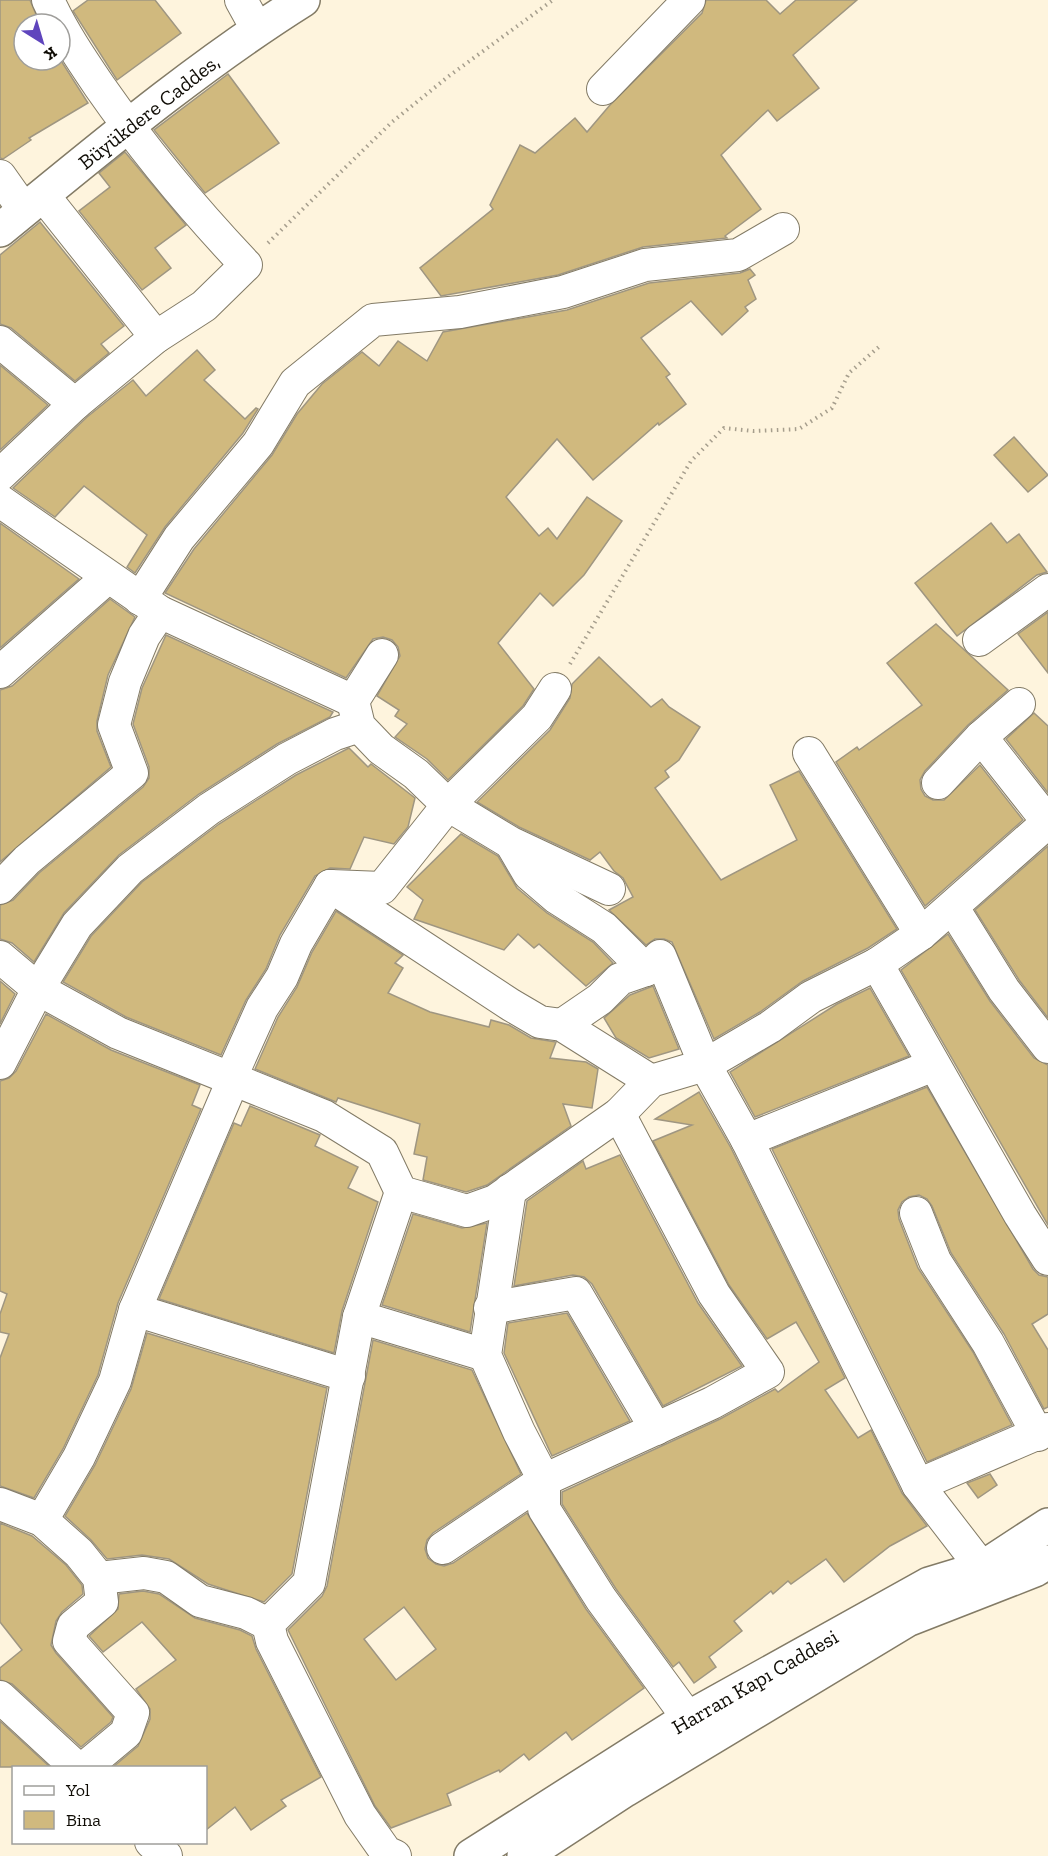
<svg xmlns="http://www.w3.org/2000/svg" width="1048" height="1856" font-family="'Zilla Slab',serif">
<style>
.building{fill:#d0b97e;stroke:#9f9681;stroke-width:1.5;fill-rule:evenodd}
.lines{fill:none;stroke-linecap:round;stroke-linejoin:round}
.street-casing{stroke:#837b66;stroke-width:34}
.secondary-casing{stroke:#837b66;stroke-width:36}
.path{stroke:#a69e8d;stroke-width:4;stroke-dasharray:1.5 4.5;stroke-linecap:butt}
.street{stroke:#fff;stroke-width:32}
.secondary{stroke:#fff;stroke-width:33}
.labels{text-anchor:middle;stroke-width:6;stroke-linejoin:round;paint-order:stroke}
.street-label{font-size:21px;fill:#0f0c05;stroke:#fff}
</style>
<rect width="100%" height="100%" fill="#fef4dd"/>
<g class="building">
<polygon points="0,0 30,0 40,24 24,24 24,60 60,59 88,103 29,138 31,140 3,159 0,158"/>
<polygon points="88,0 155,0 181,33 117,80 73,11"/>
<polygon points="706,0 766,0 780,14 796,0 857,0 793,55 819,88 777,121 768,110 721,155 761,209 725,236 727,238 643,247 558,275 441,296 420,268 493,209 490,205 520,145 535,153 575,118 587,132 610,105 702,13"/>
<polygon points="228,74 279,143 205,193 154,130"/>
<polygon points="125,152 186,225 155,248 171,268 142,290 79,211 110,187 99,173"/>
<polygon points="40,222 124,326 101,344 109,353 75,381 11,328 0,324 0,255"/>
<polygon points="750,269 755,275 748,280 756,299 745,307 748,311 722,335 691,301 641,338 670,374 666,377 686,404 659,425 658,423 593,480 557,439 506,497 539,536 548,528 557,539 587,497 622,521 584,575 553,606 540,593 498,643 534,689 523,706 448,780 427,759 395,737 407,724 395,716 399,710 377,696 400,656 398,647 392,640 383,637 373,639 346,678 165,593 194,549 272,455 297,414 322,384 362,352 379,366 398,341 427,361 443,332 567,310 649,283 740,273"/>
<polygon points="197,350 215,370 204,380 245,419 256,408 258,409 243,433 165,527 135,573 127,567 147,535 84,486 55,517 13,488 87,417 133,380 146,396"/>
<polygon points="0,365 48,405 0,450"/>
<polygon points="1014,437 1048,475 1028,492 994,455"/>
<polygon points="0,523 79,579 0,648"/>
<polygon points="991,523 1007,543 1019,534 1047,572 1037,575 957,636 915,583"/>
<polygon points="110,599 135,617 108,675 97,721 97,731 111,767 0,862 0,690 12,686"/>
<polygon points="1048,612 1048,673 1018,634"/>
<polygon points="936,624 1008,690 968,725 925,771 920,780 921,789 925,796 933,800 944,800 980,765 1023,820 925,906 836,762 857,747 859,750 922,705 887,663"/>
<polygon points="166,635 333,712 330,717 277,744 199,794 119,855 64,913 34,962 12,943 0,939 0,905 13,900 39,873 143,787 149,778 149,767 133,724 142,688"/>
<polygon points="599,657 651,707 662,699 669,707 700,727 679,760 665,771 669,777 655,788 721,880 797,840 770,785 799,771 897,929 868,948 803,981 760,1012 714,1039 672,942 664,939 655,939 646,945 609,910 633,897 623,878 614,871 600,852 590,860 519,827 477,802 550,730 570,698 572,684"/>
<polygon points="1034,713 1048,726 1048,793 1006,739"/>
<polygon points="349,748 368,767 371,764 415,798 408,827 394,844 364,837 350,869 330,868 315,876 280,935 266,969 246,1000 221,1055 126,1017 63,982 91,936 142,882 219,824 296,775"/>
<polygon points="461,834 498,856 517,888 547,913 593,942 613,963 586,986 539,944 534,948 518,934 504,950 414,919 423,900 407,887"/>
<polygon points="1048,846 1048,1018 1019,980 975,910"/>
<polygon points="336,911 403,955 395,963 403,968 388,993 430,1012 489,1027 491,1020 509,1025 531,1038 556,1042 550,1058 586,1062 598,1069 592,1108 563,1104 571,1126 487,1185 466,1192 423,1180 427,1157 414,1154 420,1124 338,1098 336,1102 255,1069 278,1017 297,987 312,952"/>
<polygon points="948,934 990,1001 1034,1058 1048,1065 1048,1225 901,970"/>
<polygon points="0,981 15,994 0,1024"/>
<polygon points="653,986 679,1049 649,1058 616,1038 604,1018 630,995"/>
<polygon points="870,988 909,1056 755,1117 730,1072 837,1004"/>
<polygon points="46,1014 111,1050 200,1085 192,1105 201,1109 118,1303 98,1375 63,1449 34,1498 0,1486 0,1358 9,1334 0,1332 0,1314 7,1294 0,1291 0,1081 9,1078 16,1071"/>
<polygon points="927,1087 1033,1269 1039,1275 1048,1277 1048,1314 1032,1324 1048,1350 1048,1407 1044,1409 1004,1334 951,1253 932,1206 927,1199 919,1195 909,1197 902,1202 898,1210 899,1219 918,1268 973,1352 1012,1425 927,1462 772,1149"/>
<polygon points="699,1092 731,1148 845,1378 825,1390 858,1438 871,1430 902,1493 927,1526 890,1546 844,1582 826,1559 791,1584 788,1581 773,1594 771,1591 734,1621 742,1631 709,1657 716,1667 694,1683 679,1662 673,1667 616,1589 562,1504 562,1492 720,1419 775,1389 778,1392 819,1362 796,1322 767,1339 729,1285 653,1141 692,1125 655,1119"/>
<polygon points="250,1106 320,1135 315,1146 358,1167 348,1188 378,1202 342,1311 334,1353 159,1299 234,1123 241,1126"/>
<polygon points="620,1155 698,1303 742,1366 663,1406 592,1284 584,1277 573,1275 514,1286 527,1201 583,1161 586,1169"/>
<polygon points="413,1214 462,1228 487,1223 470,1332 382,1305"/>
<polygon points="567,1313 630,1421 552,1456 504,1353 508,1323"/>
<polygon points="147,1333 327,1388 292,1574 264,1602 208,1584 169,1559 142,1555 107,1559 91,1540 65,1516 95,1465 131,1389"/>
<path d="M373,1340L472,1370L521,1474L433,1533L427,1540L425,1549L428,1558L436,1564L444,1566L453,1563L527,1513L586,1609L644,1688L572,1740L566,1732L529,1760L524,1754L500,1772L499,1770L447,1794L451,1805L391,1828L375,1806L288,1630L322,1596L327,1586ZM404,1607L436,1649L396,1680L364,1639Z"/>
<polygon points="990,1474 997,1485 978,1498 967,1483"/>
<polygon points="0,1523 32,1536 66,1565 82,1585 83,1594 62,1612 56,1621 51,1645 56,1653 113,1717 111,1722 81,1747 12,1684 0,1680 0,1668 22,1650 0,1622"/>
<polygon points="143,1591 159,1594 195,1618 240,1630 252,1636 256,1649 321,1777 281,1800 286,1806 251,1830 235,1807 206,1830 206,1767 113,1767 138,1746 150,1719 150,1709 136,1689 176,1660 142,1622 103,1652 89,1636 118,1609 119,1594"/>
<polygon points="0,1721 50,1767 0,1767"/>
</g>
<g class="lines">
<g class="street-casing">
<g id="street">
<path d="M48,0C62,31 81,59 100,87C144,150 193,209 246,265L204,306L156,337L75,404"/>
<polyline points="241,0 257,29"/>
<polyline points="603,89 689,0"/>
<polyline points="0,176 24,210"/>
<polyline points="43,195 156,337"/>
<polyline points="0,342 75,404 0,475"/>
<polyline points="0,501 160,612 353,701"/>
<polyline points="140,599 179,538 258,444 295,383 373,320 460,312 563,292 645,265 738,255 783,229"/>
<polyline points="979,640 1048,590"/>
<polyline points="382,655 353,701 359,726 381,749 416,774 448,805 511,843 609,889"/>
<polyline points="0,672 107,578"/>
<polyline points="981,737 1019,704"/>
<polyline points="809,753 921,934"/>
<polyline points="938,783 981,737 1048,822"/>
<polyline points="512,845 529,874 557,898 604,928 646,970"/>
<polyline points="330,886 511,1005 540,1022 562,1025 651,1081"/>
<polyline points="331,886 382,888 448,805 537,717 555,689"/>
<polyline points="0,888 27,860 132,773 114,725 125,682 144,636 160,612"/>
<polyline points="953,908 1004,990 1048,1047"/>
<polyline points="0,957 38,989 118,1033 324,1116 382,1152 401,1192 467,1211 495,1201 619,1114 651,1081 705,1065 770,1027 811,997 877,964 921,934 1048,822"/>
<polyline points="877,964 1020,1215 1048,1259"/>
<polyline points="562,1025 600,999 620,979 646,970 660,956 705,1065 747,1140 918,1485 982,1568"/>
<polyline points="0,1063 38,989 77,925 130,869 209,809 287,759 335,734 359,726"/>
<polyline points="231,1077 262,1008 282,977 296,944 330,886"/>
<polyline points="747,1140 934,1065"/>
<polyline points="510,1190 485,1355 519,1432 544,1480 544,1509 601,1599 688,1718"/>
<polyline points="916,1213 935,1261 988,1343 1038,1435"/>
<polyline points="490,1308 576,1293 656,1429"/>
<polyline points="135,1310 349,1376"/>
<polyline points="359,1317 485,1355"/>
<polyline points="918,1485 1048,1429"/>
<polyline points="0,1504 42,1520 79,1553 99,1578 102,1602 73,1626 69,1641 133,1713 126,1733 84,1768"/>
<polyline points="42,1520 79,1457 115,1381 135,1310 233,1080"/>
<polyline points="443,1548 544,1480 712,1403 768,1372 714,1294 619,1114"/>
<polyline points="99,1578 144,1573 166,1577 200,1601 246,1613 268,1624"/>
<polyline points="0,1697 77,1768"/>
<polyline points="151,1842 166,1856"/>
<polyline points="395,1856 386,1852 360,1815 272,1641 268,1624 309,1583 359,1317 401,1192"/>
</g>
</g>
<g class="secondary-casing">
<g id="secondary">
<path d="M0,230C98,150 195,68 303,0"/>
<polyline points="471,1856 688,1718 929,1584 982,1568 1048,1525"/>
<polyline points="524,1856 625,1790 907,1620 1035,1570 1048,1562"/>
</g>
</g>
<g class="path">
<polyline points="268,243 392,122 449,76 553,0"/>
<polyline points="570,664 691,461 724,428 753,431 799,429 832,408 849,373 881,345"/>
</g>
<use href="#street" class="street"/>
<use href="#secondary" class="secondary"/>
</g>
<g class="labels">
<g class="street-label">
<text transform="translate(149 112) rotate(-38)" y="7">Büyükdere Caddes,</text>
<text transform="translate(755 1682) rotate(-30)" y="7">Harran Kapı Caddesi</text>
</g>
</g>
<rect x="12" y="1766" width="195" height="78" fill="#ffffff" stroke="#9f9e9b" stroke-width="1.5"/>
<rect x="24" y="1786" width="30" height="9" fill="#ffffff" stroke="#9f9e9b" stroke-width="1.5"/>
<text x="66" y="1796" font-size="18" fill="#0f0c05">Yol</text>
<rect x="24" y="1811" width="30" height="18" fill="#d0b97e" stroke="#9f9e9b" stroke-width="1.5"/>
<text x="66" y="1826" font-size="18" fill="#0f0c05">Bina</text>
<g transform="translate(42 42) rotate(143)"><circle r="28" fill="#ffffff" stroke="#9f9e9b" stroke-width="1.5"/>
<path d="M0-4.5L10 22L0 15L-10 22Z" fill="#5f45bd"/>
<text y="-9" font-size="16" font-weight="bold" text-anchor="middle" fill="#0f0c05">K</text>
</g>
</svg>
